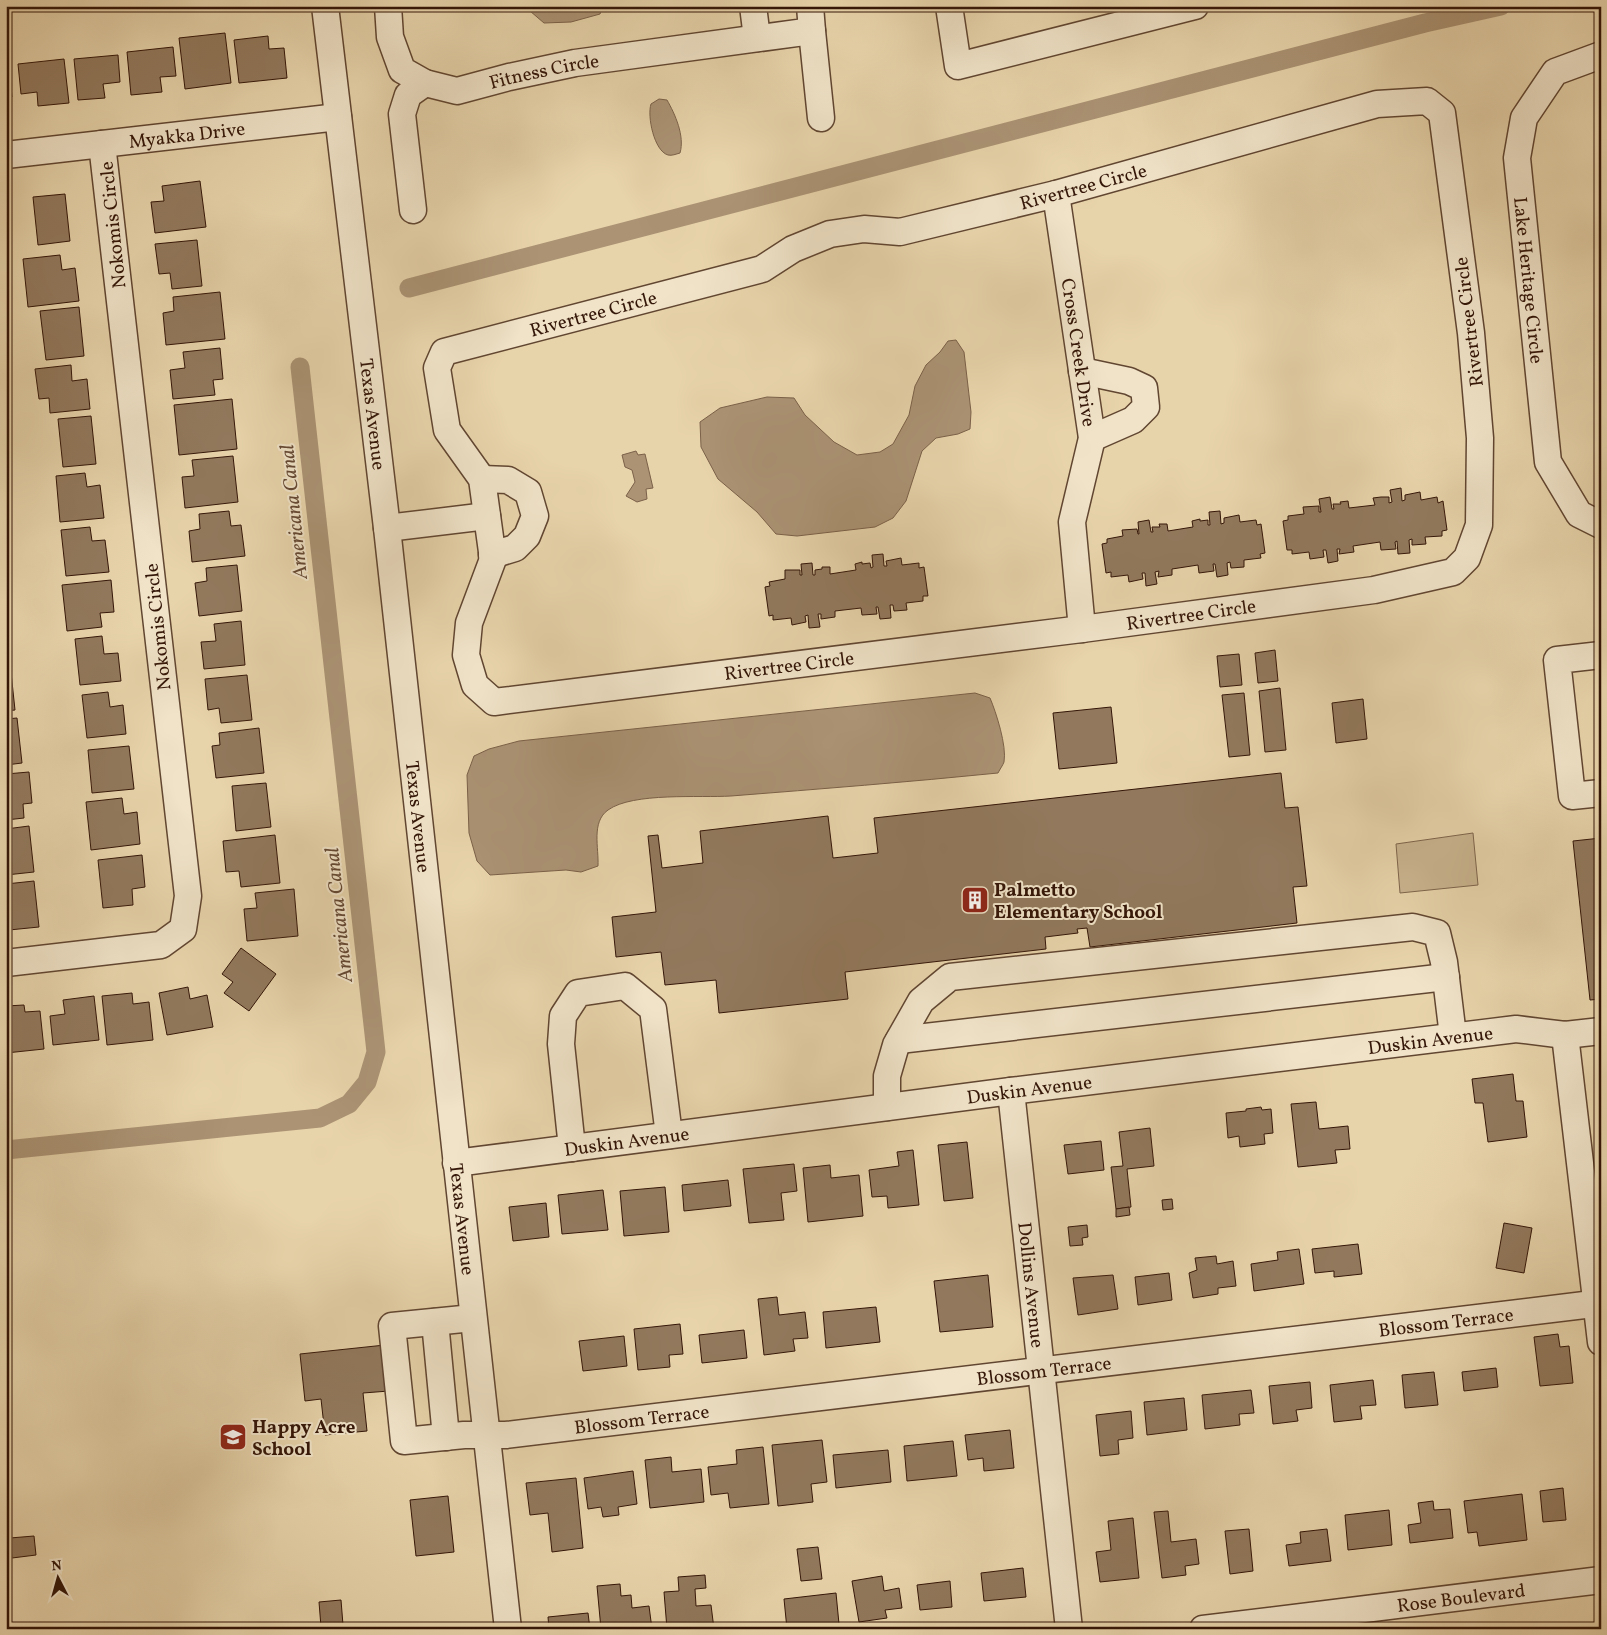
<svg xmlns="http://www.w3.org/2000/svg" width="1607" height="1635" font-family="Vollkorn,serif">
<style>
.green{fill:#c9b48f;stroke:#7e654c}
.water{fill:#ab9374;stroke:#7b6149}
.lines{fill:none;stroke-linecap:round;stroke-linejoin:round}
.canal{stroke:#ab9374;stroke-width:19}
.building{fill:#92795d;stroke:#341608}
.minor-casing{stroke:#614631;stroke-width:29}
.minor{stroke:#f0e3c8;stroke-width:26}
.labels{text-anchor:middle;stroke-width:4;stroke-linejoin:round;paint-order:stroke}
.street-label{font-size:19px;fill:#341608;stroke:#f0e3c8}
.poi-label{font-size:19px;font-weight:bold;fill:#341608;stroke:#f0e3c8;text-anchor:start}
.water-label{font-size:20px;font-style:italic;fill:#644833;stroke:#f0e3c8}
</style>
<rect width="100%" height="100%" fill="#e8d4ab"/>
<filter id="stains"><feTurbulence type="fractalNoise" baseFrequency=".004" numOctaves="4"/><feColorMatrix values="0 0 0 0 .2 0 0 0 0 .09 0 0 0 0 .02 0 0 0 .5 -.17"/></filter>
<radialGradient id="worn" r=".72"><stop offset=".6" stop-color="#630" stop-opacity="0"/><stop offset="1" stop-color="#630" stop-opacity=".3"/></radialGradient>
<polygon class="green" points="1473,833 1478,885 1400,893 1396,844"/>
<g class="water">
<polygon points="530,6 603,6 600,14 571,22 544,23 530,11"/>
<path d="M659,99L667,100C675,114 685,136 680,153C676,154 672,156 668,155C654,151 647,116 651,104Z"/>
<polygon points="956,340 964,352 971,412 970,429 958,434 936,438 922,451 906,501 893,518 875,527 797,536 776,534 757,512 718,479 701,447 700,422 720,408 767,397 794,398 805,415 834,442 857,455 880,452 893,444 909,415 915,386 926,365 940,352 948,341"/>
<polygon points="636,451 638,455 645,454 653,488 646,489 647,499 637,502 626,496 635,482 632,470 625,467 622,455"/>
<path d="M975,693L990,698C996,712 1007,746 1004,762C1003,765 1000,769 998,773C909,782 820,789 731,796C700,798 633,792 608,810C591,822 599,848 598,866L581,872L566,870L490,875L477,861L469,833L467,775L474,756L489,749L519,741Z"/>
</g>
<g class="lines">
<g class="canal">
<polyline points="409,288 1425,23 1501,6"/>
<polyline points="6,1150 320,1118 349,1104 367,1082 376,1052 300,367"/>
</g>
</g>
<g class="building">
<polygon points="225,33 231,83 185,89 179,38"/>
<polygon points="268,36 269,49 284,48 287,78 239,83 234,40"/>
<polygon points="173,47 176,76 160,77 162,92 131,95 127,52"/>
<polygon points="118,55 120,82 103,84 105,98 78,100 74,59"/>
<polygon points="64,59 69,103 38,106 37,92 21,94 18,64"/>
<polygon points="6,67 9,67 12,97 6,98"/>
<polygon points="200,181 206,227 155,233 151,202 164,201 162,186"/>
<polygon points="65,194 70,241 38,245 33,197"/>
<polygon points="197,240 202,286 172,289 170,273 159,274 155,244"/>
<polygon points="60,255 62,270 75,268 79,301 28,307 23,259"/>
<polygon points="220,292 225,339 166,345 163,313 174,311 173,297"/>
<polygon points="79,307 84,356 46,360 40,311"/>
<polygon points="220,348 223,379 213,380 215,395 173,399 170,370 185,368 183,352"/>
<polygon points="71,365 72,381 87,379 90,409 50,413 49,398 39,399 35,369"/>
<polygon points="232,399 237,449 179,455 174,405"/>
<polygon points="91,416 96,464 63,467 58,419"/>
<polygon points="233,456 238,502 185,508 182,477 194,476 192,460"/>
<polygon points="85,473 87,487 100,485 104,518 60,522 56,476"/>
<polygon points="1401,488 1402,501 1405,500 1405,495 1420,492 1421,500 1437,497 1438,503 1443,501 1447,530 1442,531 1442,536 1425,537 1426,544 1412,545 1412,539 1409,540 1410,553 1398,554 1397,541 1395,542 1396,549 1381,550 1380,542 1353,546 1354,552 1339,554 1340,549 1337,549 1338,561 1328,563 1326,550 1323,550 1324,557 1310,559 1309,552 1292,554 1292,550 1287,550 1283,521 1288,520 1288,516 1304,514 1303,507 1319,506 1319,512 1321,512 1319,499 1330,497 1332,509 1334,509 1333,504 1341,504 1340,502 1348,501 1349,508 1375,505 1373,498 1381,497 1389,497 1389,503 1392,502 1390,490"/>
<polygon points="229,511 231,526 241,525 245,556 192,562 189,531 200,529 199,514"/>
<polygon points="1220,511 1221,524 1224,523 1224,518 1239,515 1240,522 1256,520 1257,525 1261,524 1265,553 1260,554 1261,558 1244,560 1244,567 1231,568 1230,562 1227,563 1228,575 1217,577 1215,564 1213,564 1214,571 1199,573 1198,565 1172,569 1172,575 1158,577 1159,571 1155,572 1157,584 1146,586 1145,573 1142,573 1143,579 1129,582 1128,575 1111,577 1111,572 1106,573 1102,544 1107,543 1107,539 1123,536 1122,530 1137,529 1138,534 1139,534 1138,522 1149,520 1151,532 1153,532 1152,527 1160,527 1159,524 1167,524 1168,531 1193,527 1192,521 1200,519 1200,521 1208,520 1208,525 1210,525 1209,512"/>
<polygon points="90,527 92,541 105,540 109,572 66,576 61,530"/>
<polygon points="883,554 884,566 887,566 886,561 901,558 902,565 919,563 919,568 924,567 928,596 923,596 923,601 906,603 907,610 894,611 893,605 890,605 891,618 880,619 878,607 876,607 877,614 862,615 861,608 835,611 835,617 821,619 821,614 818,614 820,627 809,628 808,615 805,616 806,622 792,625 791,618 773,620 773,615 769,616 765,587 770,586 769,582 785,579 785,570 800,570 800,575 802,575 801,564 812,563 813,575 815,575 815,570 822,569 822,567 830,567 830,574 856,570 855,564 862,562 862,564 870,563 871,568 873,567 872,555"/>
<polygon points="237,565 242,611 199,616 195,583 207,581 206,568"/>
<polygon points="111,580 114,612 100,613 102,627 67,631 62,585"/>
<polygon points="241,621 245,665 204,669 201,642 216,641 214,624"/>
<polygon points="6,633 9,655 6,656"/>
<polygon points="102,636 104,654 118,653 121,681 80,685 75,639"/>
<polygon points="1275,650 1278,681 1258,683 1255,653"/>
<polygon points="1239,654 1242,685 1220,687 1217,656"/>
<polygon points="10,663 15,710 6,711 6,664"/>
<polygon points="247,675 252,720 221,723 219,708 208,710 205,679"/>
<polygon points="1280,688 1286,750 1265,752 1259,691"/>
<polygon points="108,692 110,707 123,705 126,734 87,738 82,695"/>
<polygon points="1244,693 1250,755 1229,757 1222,695"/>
<polygon points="1363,699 1367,739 1336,743 1332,703"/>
<polygon points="1111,707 1117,763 1059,769 1053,713"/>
<polygon points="17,718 22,763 6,765 6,719"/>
<polygon points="259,728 264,773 216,778 212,746 220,745 219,733"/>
<polygon points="129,746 134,789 92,793 88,750"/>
<polygon points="29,772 32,803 23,804 24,818 6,820 6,774"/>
<polygon points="1281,773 1285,808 1298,807 1307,886 1293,887 1297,923 1090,947 1087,928 1077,929 1078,933 1045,937 1046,949 845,972 848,999 719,1013 716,980 665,985 661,952 616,957 612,917 656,912 648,836 658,835 662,868 703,863 700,831 828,816 833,858 878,853 874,818"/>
<polygon points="266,783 271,827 236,831 232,786"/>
<polygon points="122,798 124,814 137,812 140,844 91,850 86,802"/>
<polygon points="29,826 34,872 6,875 6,829"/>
<polygon points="275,835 280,883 241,887 239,871 226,872 223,841"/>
<polygon points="1601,838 1601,999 1590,1000 1573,841"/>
<polygon points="142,855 145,887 132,889 133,905 103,908 98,860"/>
<polygon points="34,881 39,927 9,930 8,913 6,914 6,884"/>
<polygon points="294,889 298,936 247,941 244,909 257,908 255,893"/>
<polygon points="241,948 276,974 249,1011 224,993 233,982 222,974"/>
<polygon points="188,987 190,999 207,995 213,1027 167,1035 159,993"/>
<polygon points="132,993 133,1004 149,1002 153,1040 107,1045 102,996"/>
<polygon points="94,996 99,1040 53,1045 50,1016 65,1014 63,1000"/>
<polygon points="24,1005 25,1012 40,1011 44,1049 6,1053 6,1006"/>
<polygon points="1513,1074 1516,1101 1523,1101 1527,1137 1488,1142 1483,1103 1475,1103 1472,1079"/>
<polygon points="1316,1102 1319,1129 1348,1126 1350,1149 1335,1150 1337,1163 1298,1167 1291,1104"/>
<polygon points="1261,1107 1262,1110 1271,1109 1273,1133 1264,1134 1265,1144 1240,1147 1239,1136 1228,1138 1226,1113 1246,1111 1246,1109"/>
<polygon points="1150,1128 1154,1166 1127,1169 1131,1207 1116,1209 1111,1167 1123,1166 1119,1132"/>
<polygon points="1101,1141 1104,1170 1068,1174 1064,1145"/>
<polygon points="967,1142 973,1198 944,1201 938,1145"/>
<polygon points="913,1150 919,1205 888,1208 887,1196 872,1197 869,1170 899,1166 897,1152"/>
<polygon points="794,1164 797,1191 781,1193 784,1220 749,1223 743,1169"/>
<polygon points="830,1165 831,1178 859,1175 863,1216 808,1222 803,1168"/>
<polygon points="728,1180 731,1206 684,1211 682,1185"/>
<polygon points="665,1187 669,1232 624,1236 620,1191"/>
<polygon points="603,1190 608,1230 562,1234 558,1195"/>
<polygon points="1172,1199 1173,1209 1163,1210 1162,1200"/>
<polygon points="546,1203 549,1237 513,1241 509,1207"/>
<polygon points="1129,1207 1130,1215 1116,1217 1116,1209"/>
<polygon points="1504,1223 1532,1228 1524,1273 1496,1268"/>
<polygon points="1087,1225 1088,1237 1082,1238 1083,1245 1070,1246 1068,1227"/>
<polygon points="1358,1244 1362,1274 1334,1277 1334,1271 1315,1273 1312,1249"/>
<polygon points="1299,1249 1304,1284 1254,1291 1251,1264 1278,1260 1277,1252"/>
<polygon points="1216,1256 1217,1264 1233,1261 1236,1286 1218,1288 1218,1294 1193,1298 1189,1273 1197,1270 1195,1258"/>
<polygon points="1169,1273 1172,1300 1138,1305 1135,1277"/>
<polygon points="988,1275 993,1327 940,1332 934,1281"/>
<polygon points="1113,1275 1118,1309 1078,1315 1073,1278"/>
<polygon points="777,1297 779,1315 805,1312 808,1338 793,1339 795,1351 764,1355 758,1299"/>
<polygon points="876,1307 880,1342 826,1348 823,1312"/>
<polygon points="680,1324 683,1354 669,1355 670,1367 638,1370 634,1329"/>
<polygon points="744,1330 747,1358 702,1363 699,1335"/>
<polygon points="1558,1334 1560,1347 1569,1346 1573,1383 1540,1386 1534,1337"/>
<polygon points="624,1336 627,1366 583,1371 579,1341"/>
<polygon points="385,1345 389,1391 363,1393 367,1431 325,1435 321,1399 305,1401 300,1354"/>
<polygon points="1496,1368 1498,1387 1464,1391 1462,1372"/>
<polygon points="1434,1372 1438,1405 1405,1408 1402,1375"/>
<polygon points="1373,1380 1376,1405 1360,1406 1362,1419 1334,1422 1330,1385"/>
<polygon points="1310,1382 1312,1408 1296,1410 1298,1421 1273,1424 1269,1386"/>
<polygon points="1251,1390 1254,1413 1239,1414 1240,1425 1205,1429 1202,1395"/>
<polygon points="1184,1398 1187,1430 1147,1435 1144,1402"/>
<polygon points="1131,1411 1133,1438 1118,1440 1119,1454 1100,1456 1096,1415"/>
<polygon points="1010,1430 1014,1468 984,1471 983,1458 968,1460 965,1435"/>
<polygon points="822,1440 827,1482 811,1484 813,1502 778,1506 772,1445"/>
<polygon points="953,1441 957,1476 907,1481 904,1446"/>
<polygon points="763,1447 769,1504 730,1508 728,1493 711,1495 708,1467 737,1464 736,1450"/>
<polygon points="888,1450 891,1482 836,1488 833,1455"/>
<polygon points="671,1457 672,1472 701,1469 704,1502 650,1508 645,1460"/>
<polygon points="633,1471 637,1504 618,1507 619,1515 603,1517 601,1507 588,1509 584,1478"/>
<polygon points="576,1478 583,1548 552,1552 548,1513 530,1515 526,1483"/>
<polygon points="1563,1488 1566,1520 1543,1522 1540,1491"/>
<polygon points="1522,1494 1527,1540 1479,1546 1477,1532 1468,1533 1464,1501"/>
<polygon points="448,1496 454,1552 416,1556 410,1500"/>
<polygon points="1433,1501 1434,1510 1450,1509 1453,1538 1410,1543 1408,1525 1421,1523 1418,1503"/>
<polygon points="1389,1510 1392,1545 1348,1550 1345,1515"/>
<polygon points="1168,1511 1171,1542 1196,1539 1199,1564 1185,1566 1186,1575 1162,1578 1154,1512"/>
<polygon points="1133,1518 1139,1578 1100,1582 1096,1552 1111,1550 1108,1521"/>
<polygon points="1249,1529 1253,1571 1230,1574 1225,1531"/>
<polygon points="1327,1529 1331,1561 1289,1566 1286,1545 1301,1543 1300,1532"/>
<polygon points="34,1536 36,1555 12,1558 10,1538"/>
<polygon points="818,1547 822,1579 801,1581 797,1549"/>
<polygon points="1023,1568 1026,1597 984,1601 981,1573"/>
<polygon points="705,1575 706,1588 695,1589 696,1606 711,1605 714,1629 667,1629 664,1592 679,1591 678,1577"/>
<polygon points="882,1576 884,1591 899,1588 902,1608 885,1610 887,1618 859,1622 852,1581"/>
<polygon points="950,1581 952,1607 920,1610 917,1585"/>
<polygon points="620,1584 621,1596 631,1595 632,1608 649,1606 652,1629 601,1629 597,1586"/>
<polygon points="836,1593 839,1624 787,1629 784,1599"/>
<polygon points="341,1600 343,1625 321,1627 319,1602"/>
<polygon points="588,1613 590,1629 549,1629 548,1617"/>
</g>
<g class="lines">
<g class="minor-casing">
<g id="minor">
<path id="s1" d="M325,6L387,528L508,1629"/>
<path id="s2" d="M388,6L390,37L402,70L425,83L457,91L509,77L575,63L812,31L810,6"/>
<polyline points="753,6 757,38"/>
<polyline points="949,6 958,66 1195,6"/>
<polyline points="812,31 821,118"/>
<path id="s3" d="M1601,55L1555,72L1524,118L1517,158L1548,462L1579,514L1601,525"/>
<polygon points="1427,101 1442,113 1471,333 1480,438 1479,525 1467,558 1453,572 1374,590 1082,629 494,702 475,685 466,655 469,623 493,559 482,479 447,430 437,368 444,352 762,269 793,249 830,234 864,229 900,232 1056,194 1377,104"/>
<path id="s4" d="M6,155L338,117"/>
<path id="s5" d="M1056,194L1092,438L1072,522L1082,629"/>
<polyline points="413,210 402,114 408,95 425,83"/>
<polyline points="1082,371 1129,381 1144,388 1146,407 1133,420 1092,438"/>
<polyline points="482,479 508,480 528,492 535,516 527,536 515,548 492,555"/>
<polyline points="387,528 487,516"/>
<polyline points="1601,655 1557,660 1572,796 1601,793"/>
<polyline points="6,963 161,945 183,929 188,896 102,144"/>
<polyline points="1565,1035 1601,1342"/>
<polyline points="899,1040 1446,977"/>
<path id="s6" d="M1011,1091L1069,1629"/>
<polyline points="887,1107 887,1076 896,1045 921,1001 950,977 1413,927 1437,933 1444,962 1453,1036"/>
<polyline points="572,1148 561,1044 563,1016 578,993 625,986 653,1009 669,1135"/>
<path id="s7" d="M456,1163L1011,1091L1516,1029L1565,1035L1601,1031"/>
<path id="s8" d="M473,1318L392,1326L404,1441L464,1435H506L1601,1303"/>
<polyline points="435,1322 446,1437"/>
<path id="s9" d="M1203,1629L1601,1580"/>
</g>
</g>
<use href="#minor" class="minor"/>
</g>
<defs>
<g id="building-square" transform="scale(1.4375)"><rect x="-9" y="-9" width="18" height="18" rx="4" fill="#8f2418" stroke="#f0e3c8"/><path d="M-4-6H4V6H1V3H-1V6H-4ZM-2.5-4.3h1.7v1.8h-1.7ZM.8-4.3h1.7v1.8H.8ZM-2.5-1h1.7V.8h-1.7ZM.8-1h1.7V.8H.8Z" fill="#fff"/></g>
<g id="school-square" transform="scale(1.4375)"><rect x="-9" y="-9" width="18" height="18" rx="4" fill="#8f2418" stroke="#f0e3c8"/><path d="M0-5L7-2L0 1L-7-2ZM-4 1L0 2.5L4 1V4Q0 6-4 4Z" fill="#fff"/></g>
</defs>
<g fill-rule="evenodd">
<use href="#building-square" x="975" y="900"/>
<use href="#school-square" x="233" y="1437"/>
</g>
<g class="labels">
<g class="street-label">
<text dy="7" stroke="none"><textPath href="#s2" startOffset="215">Fitness Circle</textPath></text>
<text dy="7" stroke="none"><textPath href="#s4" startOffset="182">Myakka Drive</textPath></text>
<text transform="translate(1083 186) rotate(-15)" y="7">Rivertree Circle</text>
<text transform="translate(112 225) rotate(-96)" y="7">Nokomis Circle</text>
<text dy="7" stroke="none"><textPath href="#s3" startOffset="268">Lake Heritage Circle</textPath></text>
<text transform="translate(593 313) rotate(-15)" y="7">Rivertree Circle</text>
<text transform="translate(1468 322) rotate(-97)" y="7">Rivertree Circle</text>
<text dy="7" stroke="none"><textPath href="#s5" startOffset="160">Cross Creek Drive</textPath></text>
<text dy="7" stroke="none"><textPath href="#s1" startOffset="411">Texas Avenue</textPath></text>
<text transform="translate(1191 614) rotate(-8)" y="7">Rivertree Circle</text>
<text transform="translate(157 627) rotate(-96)" y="7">Nokomis Circle</text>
<text transform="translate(789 665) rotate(-7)" y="7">Rivertree Circle</text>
<text dy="7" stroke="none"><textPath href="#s1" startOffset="816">Texas Avenue</textPath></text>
<text dy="7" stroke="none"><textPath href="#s7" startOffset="982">Duskin Avenue</textPath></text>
<text dy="7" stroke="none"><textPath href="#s7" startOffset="578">Duskin Avenue</textPath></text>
<text dy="7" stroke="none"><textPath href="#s7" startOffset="172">Duskin Avenue</textPath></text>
<text dy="7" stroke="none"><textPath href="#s1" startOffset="1221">Texas Avenue</textPath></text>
<text dy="7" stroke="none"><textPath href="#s6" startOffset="195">Dollins Avenue</textPath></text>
<text dy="7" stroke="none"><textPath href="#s8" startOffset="1246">Blossom Terrace</textPath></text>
<text dy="7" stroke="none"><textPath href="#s8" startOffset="841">Blossom Terrace</textPath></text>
<text dy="7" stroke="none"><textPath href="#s8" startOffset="436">Blossom Terrace</textPath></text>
<text dy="7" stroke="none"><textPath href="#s9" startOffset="260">Rose Boulevard</textPath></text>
</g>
<g class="poi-label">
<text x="994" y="896">Palmetto<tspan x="994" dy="22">Elementary School</tspan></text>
<text x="252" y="1433">Happy Acre<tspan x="252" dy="22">School</tspan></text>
</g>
<g class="water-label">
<text transform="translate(293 512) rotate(-96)" y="7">Americana Canal</text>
<text transform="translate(338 915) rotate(-96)" y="7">Americana Canal</text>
</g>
</g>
<rect width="1607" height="1635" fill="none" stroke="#e8d4ab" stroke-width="25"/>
<rect x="8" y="8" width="1592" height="1620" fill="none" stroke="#341608" stroke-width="2.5"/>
<rect x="12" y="12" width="1582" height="1610" fill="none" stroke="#341608"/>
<g transform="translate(58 1578) rotate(354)" stroke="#f0e3c8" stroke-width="4" paint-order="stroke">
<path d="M0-4L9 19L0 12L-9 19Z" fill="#341608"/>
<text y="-8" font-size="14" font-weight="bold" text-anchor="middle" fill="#341608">N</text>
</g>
<rect width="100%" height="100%" filter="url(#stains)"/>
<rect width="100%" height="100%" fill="url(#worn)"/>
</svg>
